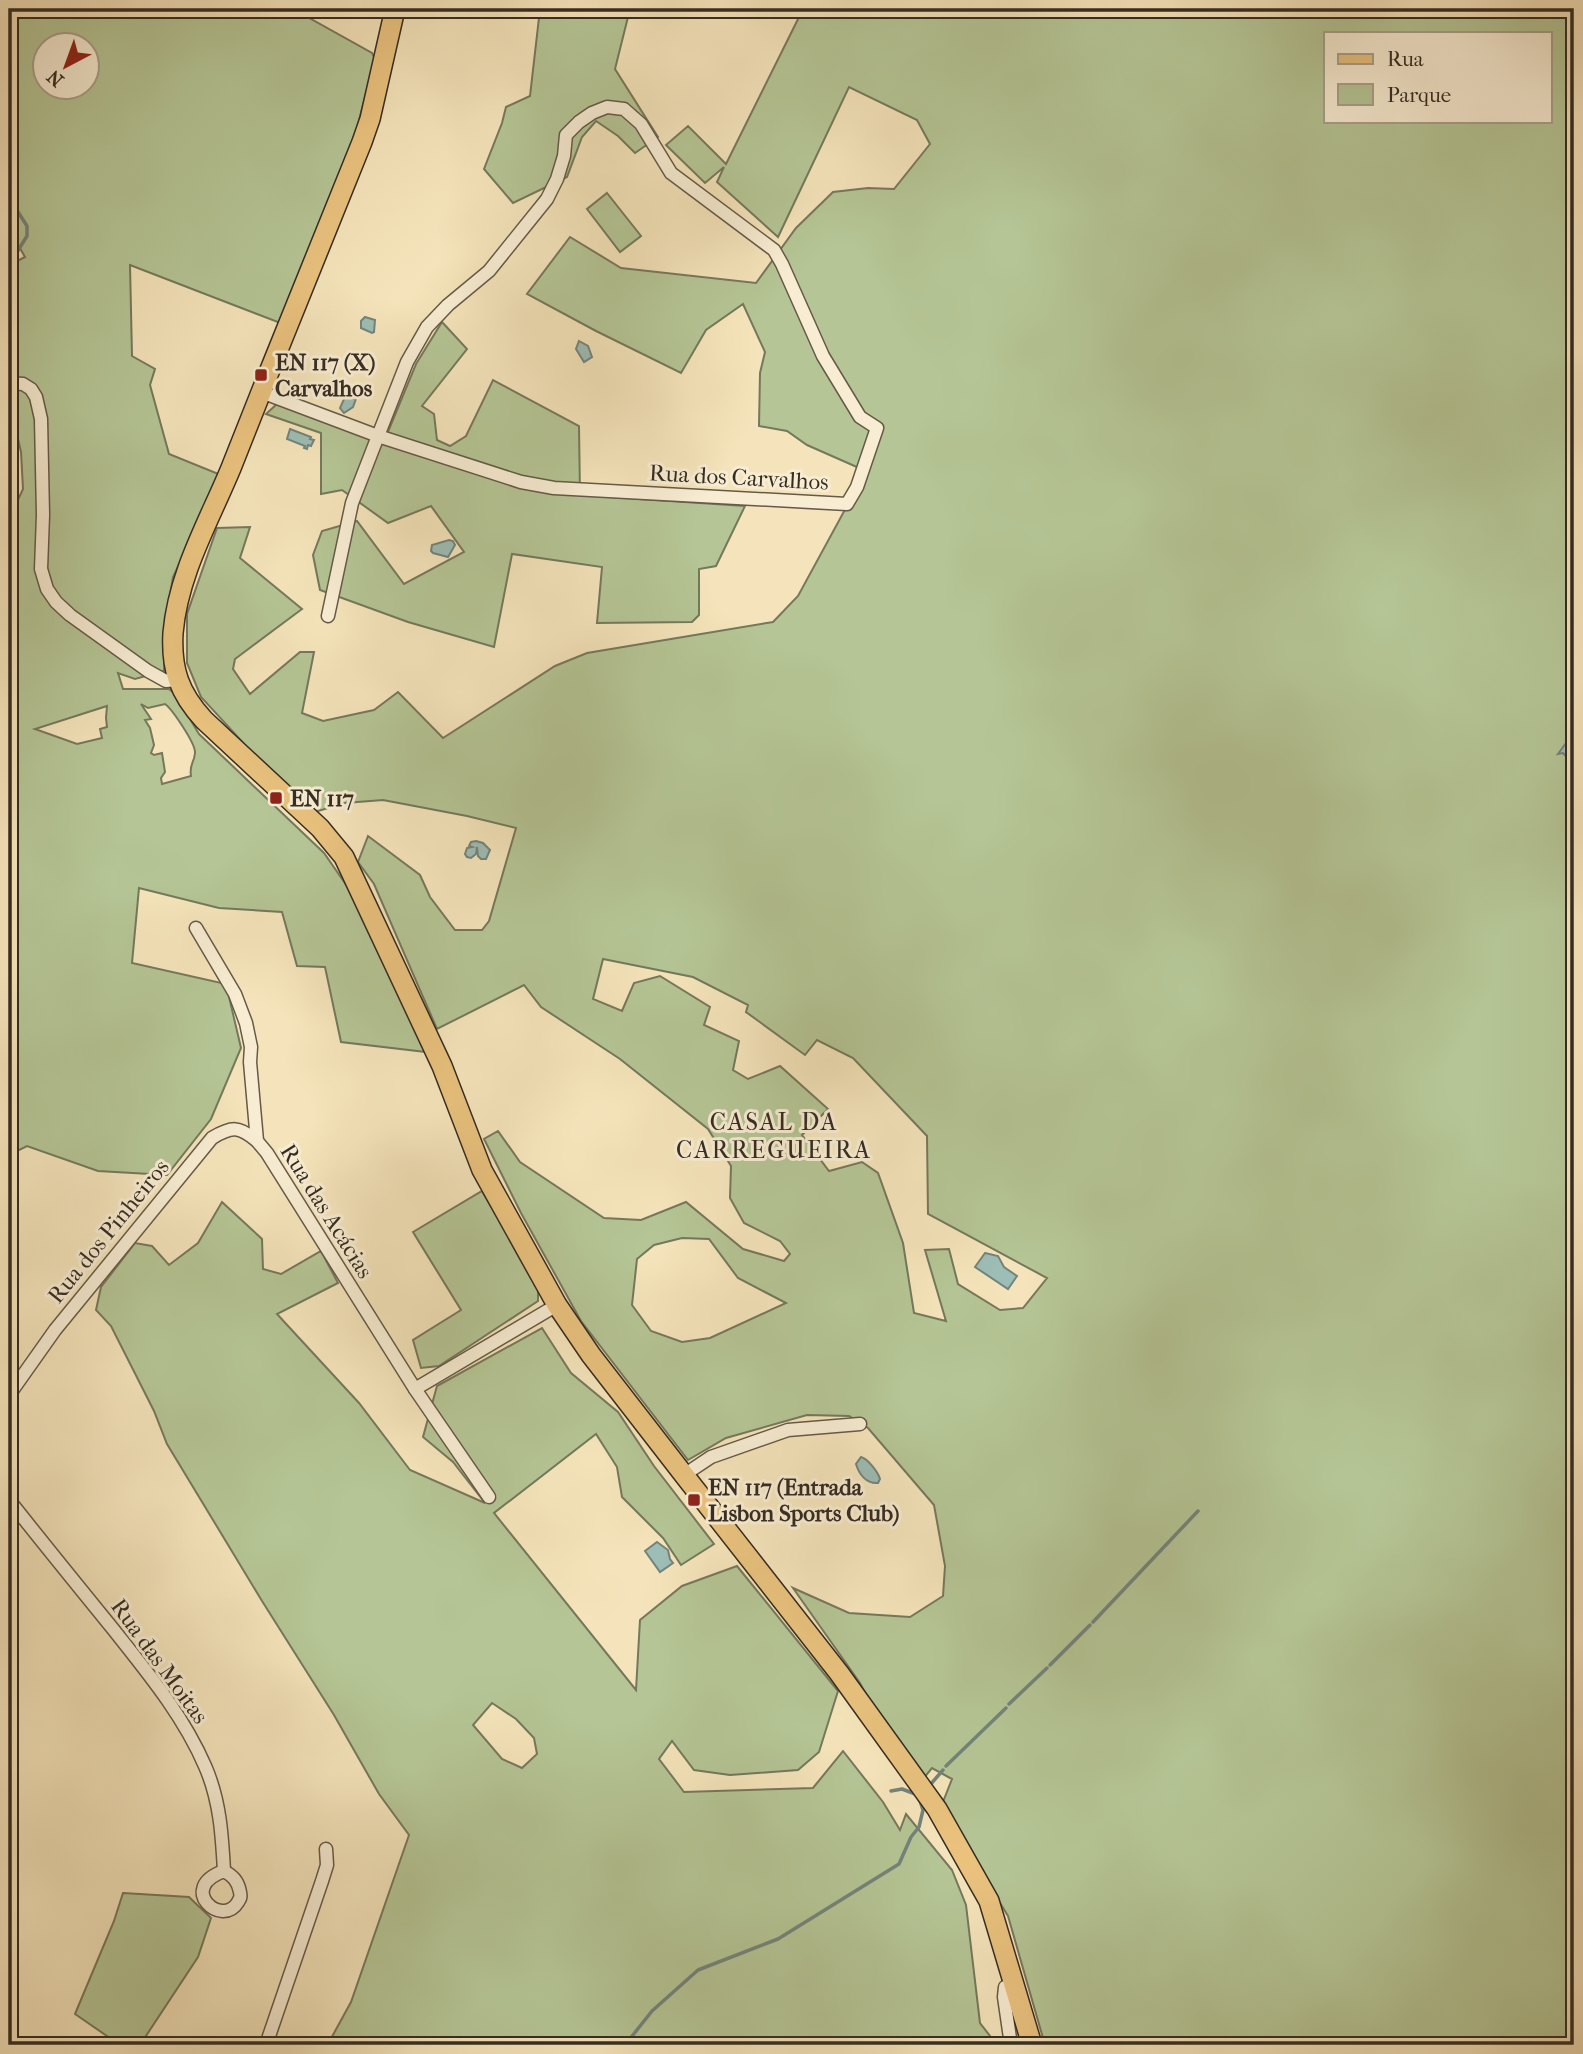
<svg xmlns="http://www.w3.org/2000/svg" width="1583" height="2054" font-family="'IM FELL French Canon',serif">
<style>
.green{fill:#b5c595;stroke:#75785c;stroke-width:2;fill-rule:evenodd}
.water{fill:#9dbeb6;stroke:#73847b;stroke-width:2}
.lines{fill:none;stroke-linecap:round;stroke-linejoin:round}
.stream{stroke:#73847b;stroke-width:3.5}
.street-casing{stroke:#655a48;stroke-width:15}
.primary-casing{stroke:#352c22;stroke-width:22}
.street{stroke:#f8edd3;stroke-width:12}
.primary{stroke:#eac27e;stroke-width:19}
.poi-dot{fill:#8f2418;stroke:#f8edd3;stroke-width:2.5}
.labels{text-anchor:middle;stroke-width:6;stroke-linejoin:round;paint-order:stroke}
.poi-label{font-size:23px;font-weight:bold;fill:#352c22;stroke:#f8edd3;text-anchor:start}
.street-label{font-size:23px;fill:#352c22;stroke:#f8edd3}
.neighbourhood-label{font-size:24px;letter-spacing:2px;fill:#352c22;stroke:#f8edd3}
</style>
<rect width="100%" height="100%" fill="#f5e4bb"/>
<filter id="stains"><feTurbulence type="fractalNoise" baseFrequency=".00286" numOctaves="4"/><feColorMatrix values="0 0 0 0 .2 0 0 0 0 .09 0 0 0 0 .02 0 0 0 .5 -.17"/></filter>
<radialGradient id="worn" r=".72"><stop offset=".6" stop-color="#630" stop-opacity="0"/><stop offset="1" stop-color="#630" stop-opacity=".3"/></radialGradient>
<g class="green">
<path d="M9,9H293L372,53L375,59L352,147L283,324L130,265L132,356L155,369L150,385L169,454L221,475L173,577L166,619L164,671L135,679L118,673L123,689H169L175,694L199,734L324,853L358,902L426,1052L341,1042L325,967L297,966L282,912L219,908L139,888L132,963L226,984L241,1048L211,1119L167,1175L98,1171L27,1146L15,1152L9,1159V519L23,489L21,452L9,400V265L25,257L9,229ZM46,46H88V88H46ZM141,704L148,708L165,704C172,709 196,744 195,753C194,764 189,764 191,776L162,784L161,778L165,772L162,753L154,755L151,753L154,745L150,728L145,720L151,719ZM107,706L106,718L107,727L100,729L102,738L77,744L35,729Z"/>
<polygon points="540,9 630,9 615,69 658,137 635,153 618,136 596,121 582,137 567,177 513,203 484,169 502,123 506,107 530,96"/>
<path d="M803,9H1574V2045H1045L1008,1916L941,1807L952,1779L932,1768L923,1779L872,1706L860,1683L793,1588L849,1613L910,1617L943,1596L945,1566L934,1505L868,1428L849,1416L807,1415L726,1438L688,1460L581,1321L521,1213L484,1139L498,1131L520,1162L604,1218L641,1220L686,1202L743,1249L784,1261L790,1254L780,1241L744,1223L730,1198L731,1166L708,1129L620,1059L541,1007L524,985L437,1029L374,884L358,862L368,836L420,875L430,897L455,930H482L489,921L516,828L467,816L383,800L345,803L315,812L272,774L201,697L187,663V614L217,528L250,527L240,558L302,609L235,659L233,669L250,694L300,652H314L302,713L323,721L374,710L398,692L443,738L555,666L587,653L773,622L798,596L866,471L807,445L787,431L759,426L760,373L765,352L743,304L706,330L681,373L596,331L527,294L570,237L621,268L756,283L796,228L833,192L868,188L894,189L930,144L917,120L849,87L778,237L717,182L724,167L705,183L666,145L688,126L726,164ZM1326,33H1550V121H1326ZM603,959L693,977L748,1005L746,1012L805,1055L817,1040L853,1058L927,1136L928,1214L1047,1278L1023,1308L1000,1310L958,1284L949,1249L925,1250L946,1321L914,1313L903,1243L878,1173L862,1162L829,1171L802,1135L828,1109L780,1066L748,1079L733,1070L739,1041L704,1025L710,1007L660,976L634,983L622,1011L593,999ZM682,1238L709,1239L738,1278L786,1303L710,1338L682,1342L651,1331L632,1305L637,1259L654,1245Z"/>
<polygon points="607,193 641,236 620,252 587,209"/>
<polygon points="442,322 467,349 422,406 434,414 437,440 450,446 466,436 493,380 579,426 580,495 745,506 716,566 699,569 699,615 692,622 597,623 602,567 512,554 494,647 408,622 320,590 313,555 322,531 357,521 404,584 464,552 431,506 388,523 342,490 321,494 321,433 266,414 278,403 383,444 416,364"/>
<polygon points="482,1191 538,1288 538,1301 439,1366 421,1368 413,1340 461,1310 413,1232"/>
<path d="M222,1202L262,1239L263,1269L281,1274L321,1251L338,1283L277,1314L359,1403L410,1470L485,1503L453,1462L423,1437L437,1386L542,1328L571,1373L618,1412L654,1466L714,1544L681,1565L663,1538L622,1497L617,1467L596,1434L494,1513L636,1690L640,1620L682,1586L737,1566L838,1691L819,1752L798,1770L730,1775L694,1770L672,1741L659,1759L684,1792L813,1788L843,1751L883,1802L900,1830L906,1814L952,1870L966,1905L980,2023L997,2045L328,2044L351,2002L409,1835L379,1794L334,1715L262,1601L167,1444L154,1411L111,1326L96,1310L101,1287L135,1243L152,1246L169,1265L198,1243ZM492,1703L516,1719L534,1738L537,1754L522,1768L502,1759L473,1725Z"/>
<polygon points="123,1893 189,1897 211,1918 198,1957 140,2045 120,2045 75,2014 114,1921"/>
</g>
<g class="water">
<polygon points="365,317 375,320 374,332 372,333 361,328 361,321"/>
<polygon points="579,341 588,346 592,357 584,362 576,349"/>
<polygon points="351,389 357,396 353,407 344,413 340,408 348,390"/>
<polygon points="290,429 311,437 310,439 314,440 311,446 308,445 307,449 304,448 305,446 287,439"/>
<polygon points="449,540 453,541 455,545 448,557 433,553 431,551 432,545"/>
<polygon points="1574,731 1574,752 1570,761 1563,753 1558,754 1566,743 1566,737"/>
<polygon points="476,841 483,843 490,850 486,859 481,859 478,856 477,847 476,854 471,858 467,857 465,854 467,848 472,847 469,846 471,842"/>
<polygon points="985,1253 998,1256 1004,1267 1017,1276 1008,1289 975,1267"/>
<path d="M861,1457C868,1459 878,1472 880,1479L878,1483C866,1484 859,1474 856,1464Z"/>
<polygon points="657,1542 668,1550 670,1559 673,1563 660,1572 645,1551"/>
</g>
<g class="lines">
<g class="stream">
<polyline points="9,198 27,226 27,236 9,265"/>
<polyline points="1093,1622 1198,1511"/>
<polyline points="1050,1665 1090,1625"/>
<polyline points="1009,1704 1047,1668"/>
<polyline points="946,1766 1006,1708"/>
<polyline points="930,1785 943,1770"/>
<polyline points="625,2045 652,2011 698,1970 778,1939 899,1864 911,1837 919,1827 923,1810 918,1795 902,1789 891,1791"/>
</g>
<g class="street-casing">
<g id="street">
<polygon points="607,107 624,109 641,124 671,173 774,250 782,264 823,356 860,417 877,428 857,487 847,504 554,488 521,482 378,436 407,362 427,327 448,305 489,271 547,199 557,179 564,156 566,135 579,122 592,113"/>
<polyline points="9,383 23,384 31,389 36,397 41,419 43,515 41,569 47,589 56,602 70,615 148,671 166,681 177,680"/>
<polyline points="261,392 378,436 352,503 328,616"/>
<polyline points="196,928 235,994 246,1023 251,1047 250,1062 257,1141 267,1153 415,1389 557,1305"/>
<polyline points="415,1389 489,1497"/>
<path d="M9,1395L55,1330L212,1138C232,1126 239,1126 257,1141"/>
<polyline points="684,1475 711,1457 788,1430 860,1424"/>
<path d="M9,1500C43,1543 78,1586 113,1629C147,1672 183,1715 205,1766C220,1800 222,1835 224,1871"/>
<path d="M224,1871C233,1876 238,1881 240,1892C241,1899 241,1896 238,1902C222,1929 176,1888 224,1871Z"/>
<polyline points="1005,1987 1004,1997 1011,2045"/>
<polyline points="266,2045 322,1881 327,1865 326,1849"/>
</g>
</g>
<g class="primary-casing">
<path id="primary" d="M395,9L370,119L362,142C318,250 274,359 231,468C209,521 178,574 173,633C171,669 179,693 204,720L320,828L344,857L442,1066L482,1170L557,1305L591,1355L684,1475L839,1673L937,1809L989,1901L1032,2045"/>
</g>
<use href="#street" class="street"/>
<use href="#primary" class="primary"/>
</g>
<g class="poi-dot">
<rect x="254" y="368" width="14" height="14" rx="3.5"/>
<rect x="269" y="791" width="14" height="14" rx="3.5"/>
<rect x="687" y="1493" width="14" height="14" rx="3.5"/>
</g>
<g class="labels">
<g class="poi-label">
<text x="275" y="370">EN 117 (X)<tspan x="275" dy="26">Carvalhos</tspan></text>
<text x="290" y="806">EN 117</text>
<text x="708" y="1495">EN 117 (Entrada<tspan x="708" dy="26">Lisbon Sports Club)</tspan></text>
</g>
<g class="street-label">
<text transform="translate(739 477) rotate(3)" y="8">Rua dos Carvalhos</text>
<text transform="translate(327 1211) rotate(58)" y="8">Rua das Acácias</text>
<text transform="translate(108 1231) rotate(-51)" y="8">Rua dos Pinheiros</text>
<text transform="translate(160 1661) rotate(54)" y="8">Rua das Moitas</text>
</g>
<g class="neighbourhood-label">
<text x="774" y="1130">CASAL DA<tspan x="774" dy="28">CARREGUEIRA</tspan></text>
</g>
</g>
<rect width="1583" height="2054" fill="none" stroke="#f5e4bb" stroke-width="35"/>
<rect x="10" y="10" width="1562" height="2033" fill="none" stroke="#352c22" stroke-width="3.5"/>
<rect x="18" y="18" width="1548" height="2019" fill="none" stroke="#352c22" stroke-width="2"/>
<rect x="1324" y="32" width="228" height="91" fill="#f8edd3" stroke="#aaa08c" stroke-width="2"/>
<rect x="1338" y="54" width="35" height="10" fill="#eac27e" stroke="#aaa08c" stroke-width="2"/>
<text x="1387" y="66" font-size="21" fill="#352c22">Rua</text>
<rect x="1338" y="84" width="35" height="21" fill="#b5c595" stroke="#aaa08c" stroke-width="2"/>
<text x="1387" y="102" font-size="21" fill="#352c22">Parque</text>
<g transform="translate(66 66) rotate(221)"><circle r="33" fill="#f8edd3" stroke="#aaa08c" stroke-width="2"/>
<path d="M0-5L12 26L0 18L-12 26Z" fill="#8f2418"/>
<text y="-10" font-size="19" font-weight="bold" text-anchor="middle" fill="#352c22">N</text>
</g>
<rect width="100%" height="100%" filter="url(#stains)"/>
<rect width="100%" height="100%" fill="url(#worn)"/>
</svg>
